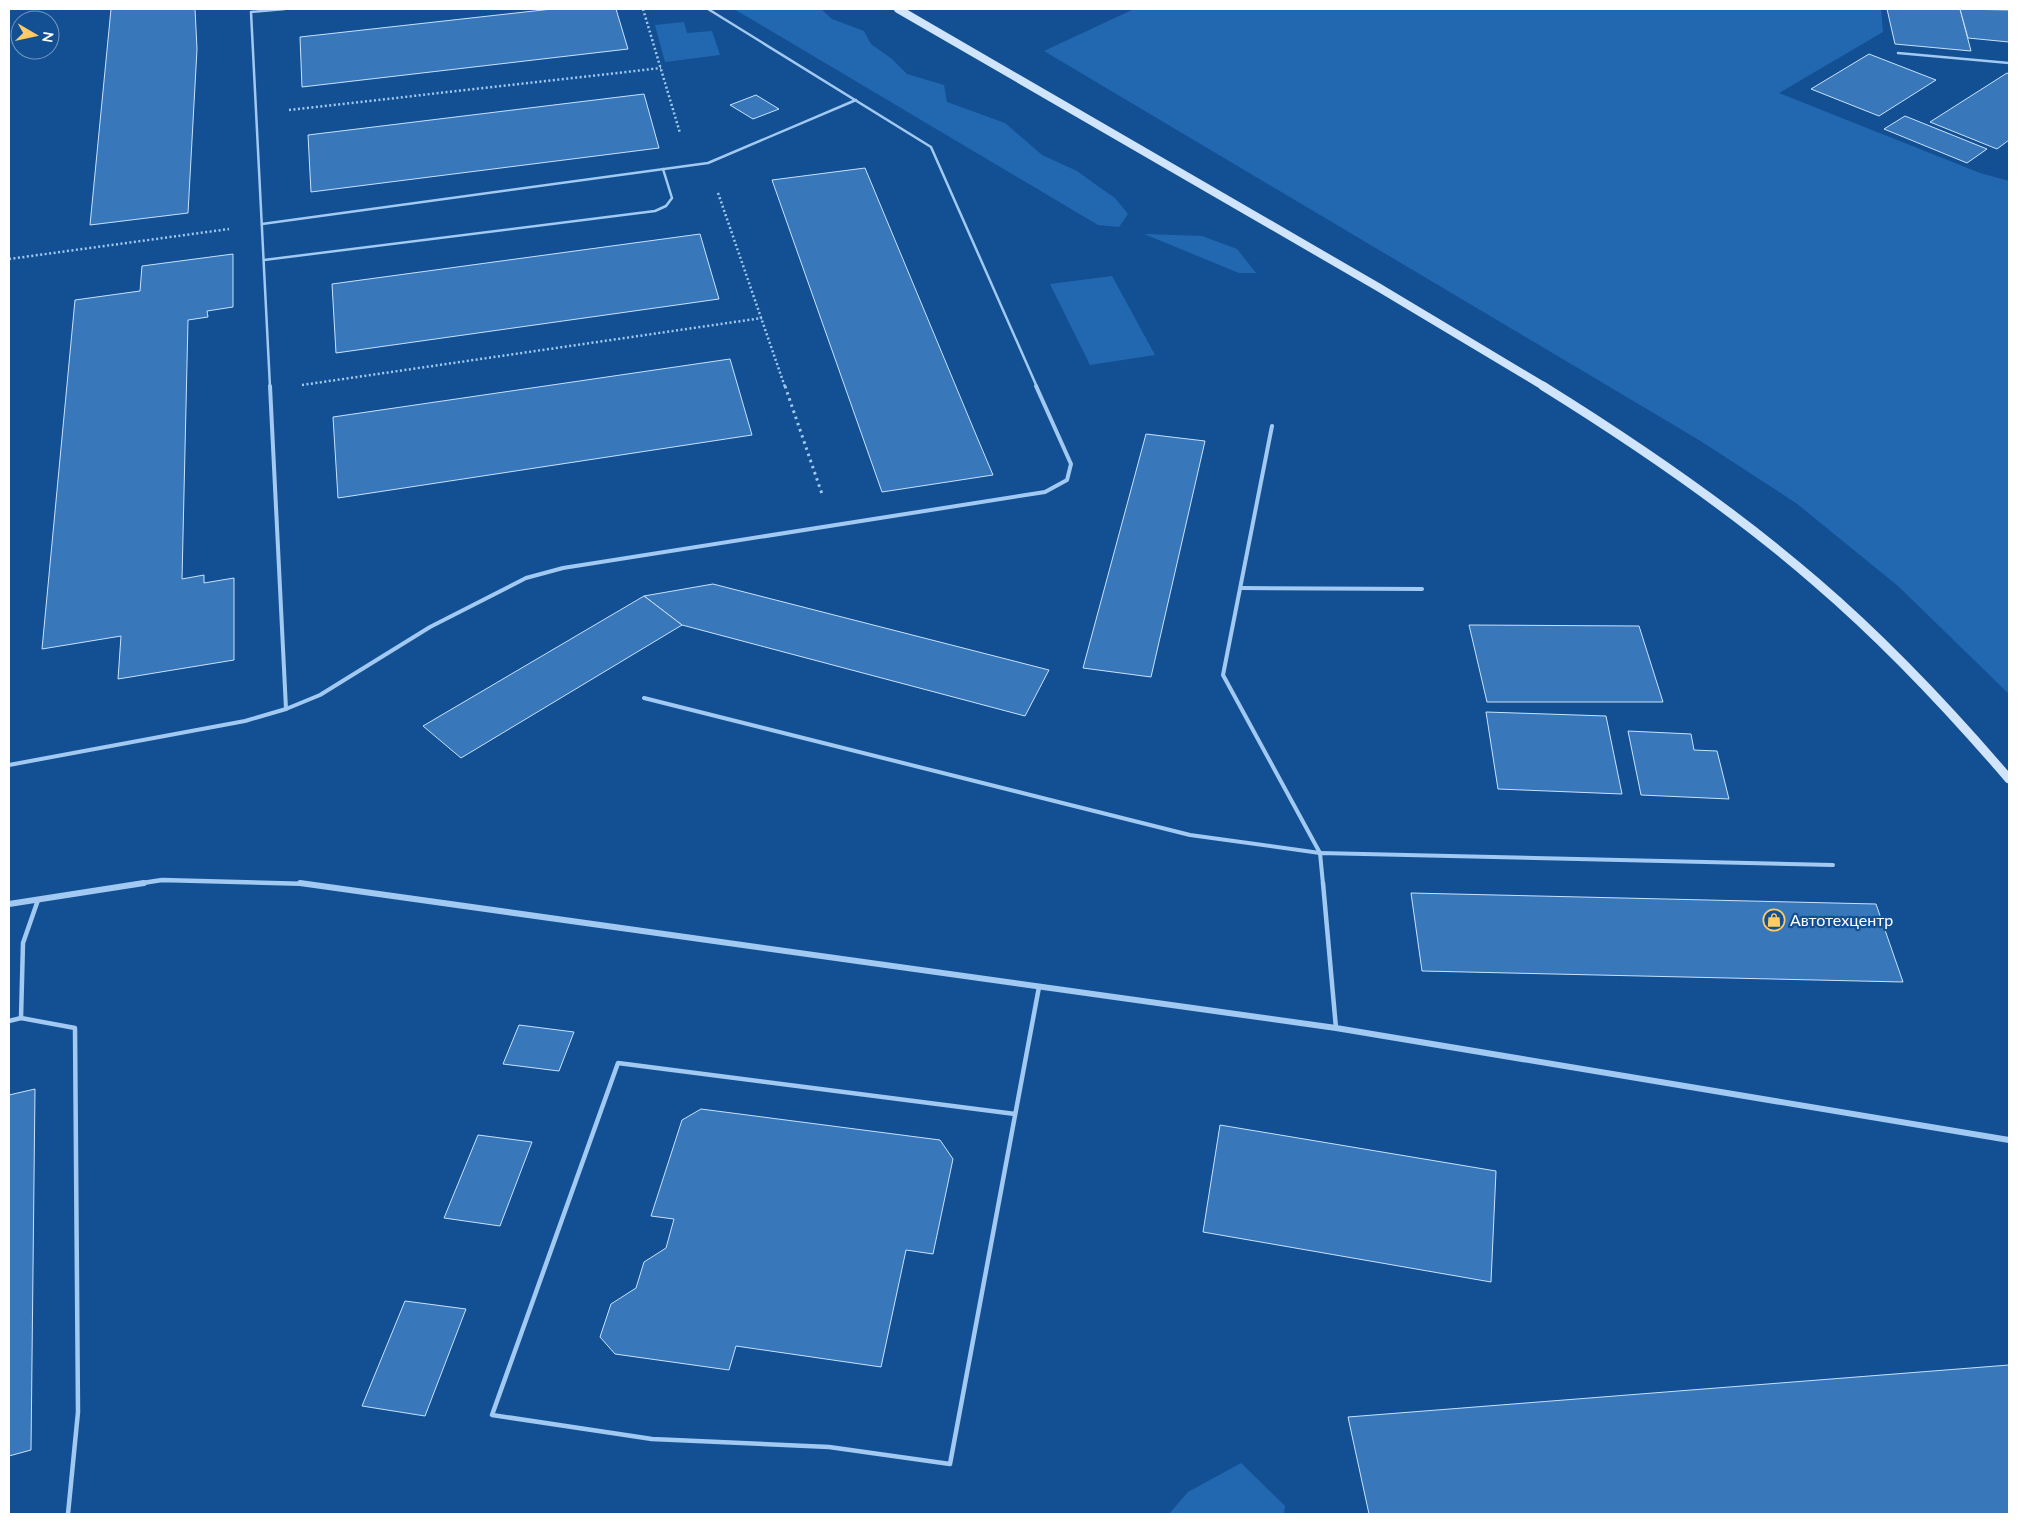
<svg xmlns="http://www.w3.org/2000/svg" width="2018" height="1523" font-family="Lato,sans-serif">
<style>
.green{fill:#2268b0}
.building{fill:#3777ba;stroke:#c8e2fd}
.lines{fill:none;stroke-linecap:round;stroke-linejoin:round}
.path-far1{stroke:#a1c9f2;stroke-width:2.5;stroke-dasharray:2 2.5;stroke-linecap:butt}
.path{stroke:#a1c9f2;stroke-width:3;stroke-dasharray:2.5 4;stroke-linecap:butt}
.lane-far2{stroke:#a1c9f2;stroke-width:2.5}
.lane-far1{stroke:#a1c9f2;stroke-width:4}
.lane{stroke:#a1c9f2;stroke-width:4.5}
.street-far1{stroke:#a1c9f2;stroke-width:4.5}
.street{stroke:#a1c9f2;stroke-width:6}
.secondary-far1{stroke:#d0e5fc;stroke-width:8}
.secondary{stroke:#d0e5fc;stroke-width:9}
.labels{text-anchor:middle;stroke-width:4.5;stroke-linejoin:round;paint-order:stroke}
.poi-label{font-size:16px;fill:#fff;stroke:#135093;text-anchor:start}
</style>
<rect width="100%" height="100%" fill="#135093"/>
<g class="green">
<polygon points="734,9 821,9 832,19 864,31 871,44 892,59 907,74 944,85 947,102 1005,123 1042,155 1077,171 1102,189 1115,198 1128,214 1119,227 1098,225"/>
<polygon points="1134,9 1881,9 1883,32 1779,93 1980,173 2009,181 2009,694 1898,586 1796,503 1699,440 1044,51"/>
<polygon points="684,22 687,33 712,31 720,55 665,62 655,25"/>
<polygon points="1144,234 1202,236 1237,249 1256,273 1239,273"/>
<polygon points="1112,276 1155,355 1090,365 1050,284"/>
<polygon points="1241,1463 1285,1506 1284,1514 1169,1514 1188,1492"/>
</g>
<g class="building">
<polygon points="111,9 195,9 197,49 188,213 90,225"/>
<polygon points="552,9 616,9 628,49 302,87 300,37"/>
<polygon points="1887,9 1960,9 1971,51 1895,44"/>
<polygon points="1960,9 2009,10 2009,42 1968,38"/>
<polygon points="1869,54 1936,80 1879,116 1811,89"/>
<polygon points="2007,73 2009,74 2009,140 1997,149 1930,122"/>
<polygon points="644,94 659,148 311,192 308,135"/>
<polygon points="756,95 779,109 753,119 730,105"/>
<polygon points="1905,116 1987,149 1967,163 1884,129"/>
<polygon points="865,168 974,430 993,475 882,492 772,180"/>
<polygon points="700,234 719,299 336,353 332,284"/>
<polygon points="233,254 233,307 207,311 208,317 188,320 182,579 204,575 204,583 234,578 234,660 118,679 121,636 42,649 75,300 140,291 142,266"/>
<polygon points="730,359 752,435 338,498 333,417"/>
<polygon points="1146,434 1205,441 1151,677 1083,668"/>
<polygon points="713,584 1049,670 1025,716 682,625 644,596"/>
<polygon points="644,596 682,625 461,758 423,726"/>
<polygon points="1469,625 1639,626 1663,702 1487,702"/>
<polygon points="1486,712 1606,716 1622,794 1498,789"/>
<polygon points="1628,731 1691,734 1694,750 1717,751 1729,799 1641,795"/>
<polygon points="1411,893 1876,904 1903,982 1422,971"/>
<polygon points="519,1025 574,1032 559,1071 503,1064"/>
<polygon points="35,1089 31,1450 9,1456 9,1095"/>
<polygon points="701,1109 940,1140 953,1159 933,1254 906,1250 881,1367 736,1346 729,1370 615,1354 600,1337 611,1304 636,1288 644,1262 666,1248 674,1219 651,1216 682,1120"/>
<polygon points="1220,1125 1496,1171 1491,1282 1203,1232"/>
<polygon points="478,1135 532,1142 500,1226 444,1218"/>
<polygon points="405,1301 466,1309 425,1416 362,1406"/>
<polygon points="2009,1365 2009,1514 1369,1514 1348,1417"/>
</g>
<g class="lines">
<g class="path-far1">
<polyline points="643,9 680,133"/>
<polyline points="289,110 661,68"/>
<polyline points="718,193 785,387"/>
<polyline points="9,259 229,229"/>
<polyline points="302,385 762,318"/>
</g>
<polyline class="path" points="785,386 822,494"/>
<g class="lane-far2">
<polyline points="708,9 931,147 1037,387"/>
<polyline points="1898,53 2009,63"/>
<polyline points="262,224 708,163 856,100"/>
<polyline points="264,260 655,211 666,206 672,198 663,169"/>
<polyline points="270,387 251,12 285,9"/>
</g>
<g class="lane-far1">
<polyline points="270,386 286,709"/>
<polyline points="1272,426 1223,675 1320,853"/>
<polyline points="1241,588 1422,589"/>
<polyline points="644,698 1190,835 1320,853"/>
<polyline points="9,765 245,721 286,709 320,695 430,627 526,578 563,568 1045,492 1067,480 1071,464 1036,386"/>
<polyline points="1323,884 1320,853 1833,865"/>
</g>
<g class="lane">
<polyline points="1323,883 1336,1028"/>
<polyline points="21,1018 75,1028 78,1412 68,1514"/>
<polyline points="9,1021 21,1018 23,943 38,900"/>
<polyline points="1015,1114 618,1063 492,1415 652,1439 829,1447 950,1464 1039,987"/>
</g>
<polyline class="street-far1" points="136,884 162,880 309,884"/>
<g class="street">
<polyline points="300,883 1336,1028 2009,1140"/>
<polyline points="9,904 144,883"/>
</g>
<polyline class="secondary-far1" points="898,9 1378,287 1545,387"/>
<path class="secondary" d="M1543,386C1638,445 1732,509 1816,582C1886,642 1949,709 2009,779"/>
</g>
<defs>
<g id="shop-ring" transform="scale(1.125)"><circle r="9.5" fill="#135093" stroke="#ffcb62" stroke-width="1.5"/><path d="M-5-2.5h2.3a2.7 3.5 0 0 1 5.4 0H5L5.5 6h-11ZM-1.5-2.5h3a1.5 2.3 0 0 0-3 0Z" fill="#ffcb62"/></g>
</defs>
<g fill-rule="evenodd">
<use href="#shop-ring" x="1774" y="920"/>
</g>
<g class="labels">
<g class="poi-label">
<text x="1790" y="926">Автотехцентр</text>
</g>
</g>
<rect width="2018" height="1523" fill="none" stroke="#ffffff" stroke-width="20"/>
<g transform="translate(35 35) rotate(99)"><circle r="24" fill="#135093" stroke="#7196be"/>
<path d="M0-4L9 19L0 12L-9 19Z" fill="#ffcb62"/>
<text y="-8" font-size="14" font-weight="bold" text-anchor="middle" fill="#ffffff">N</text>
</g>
</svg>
